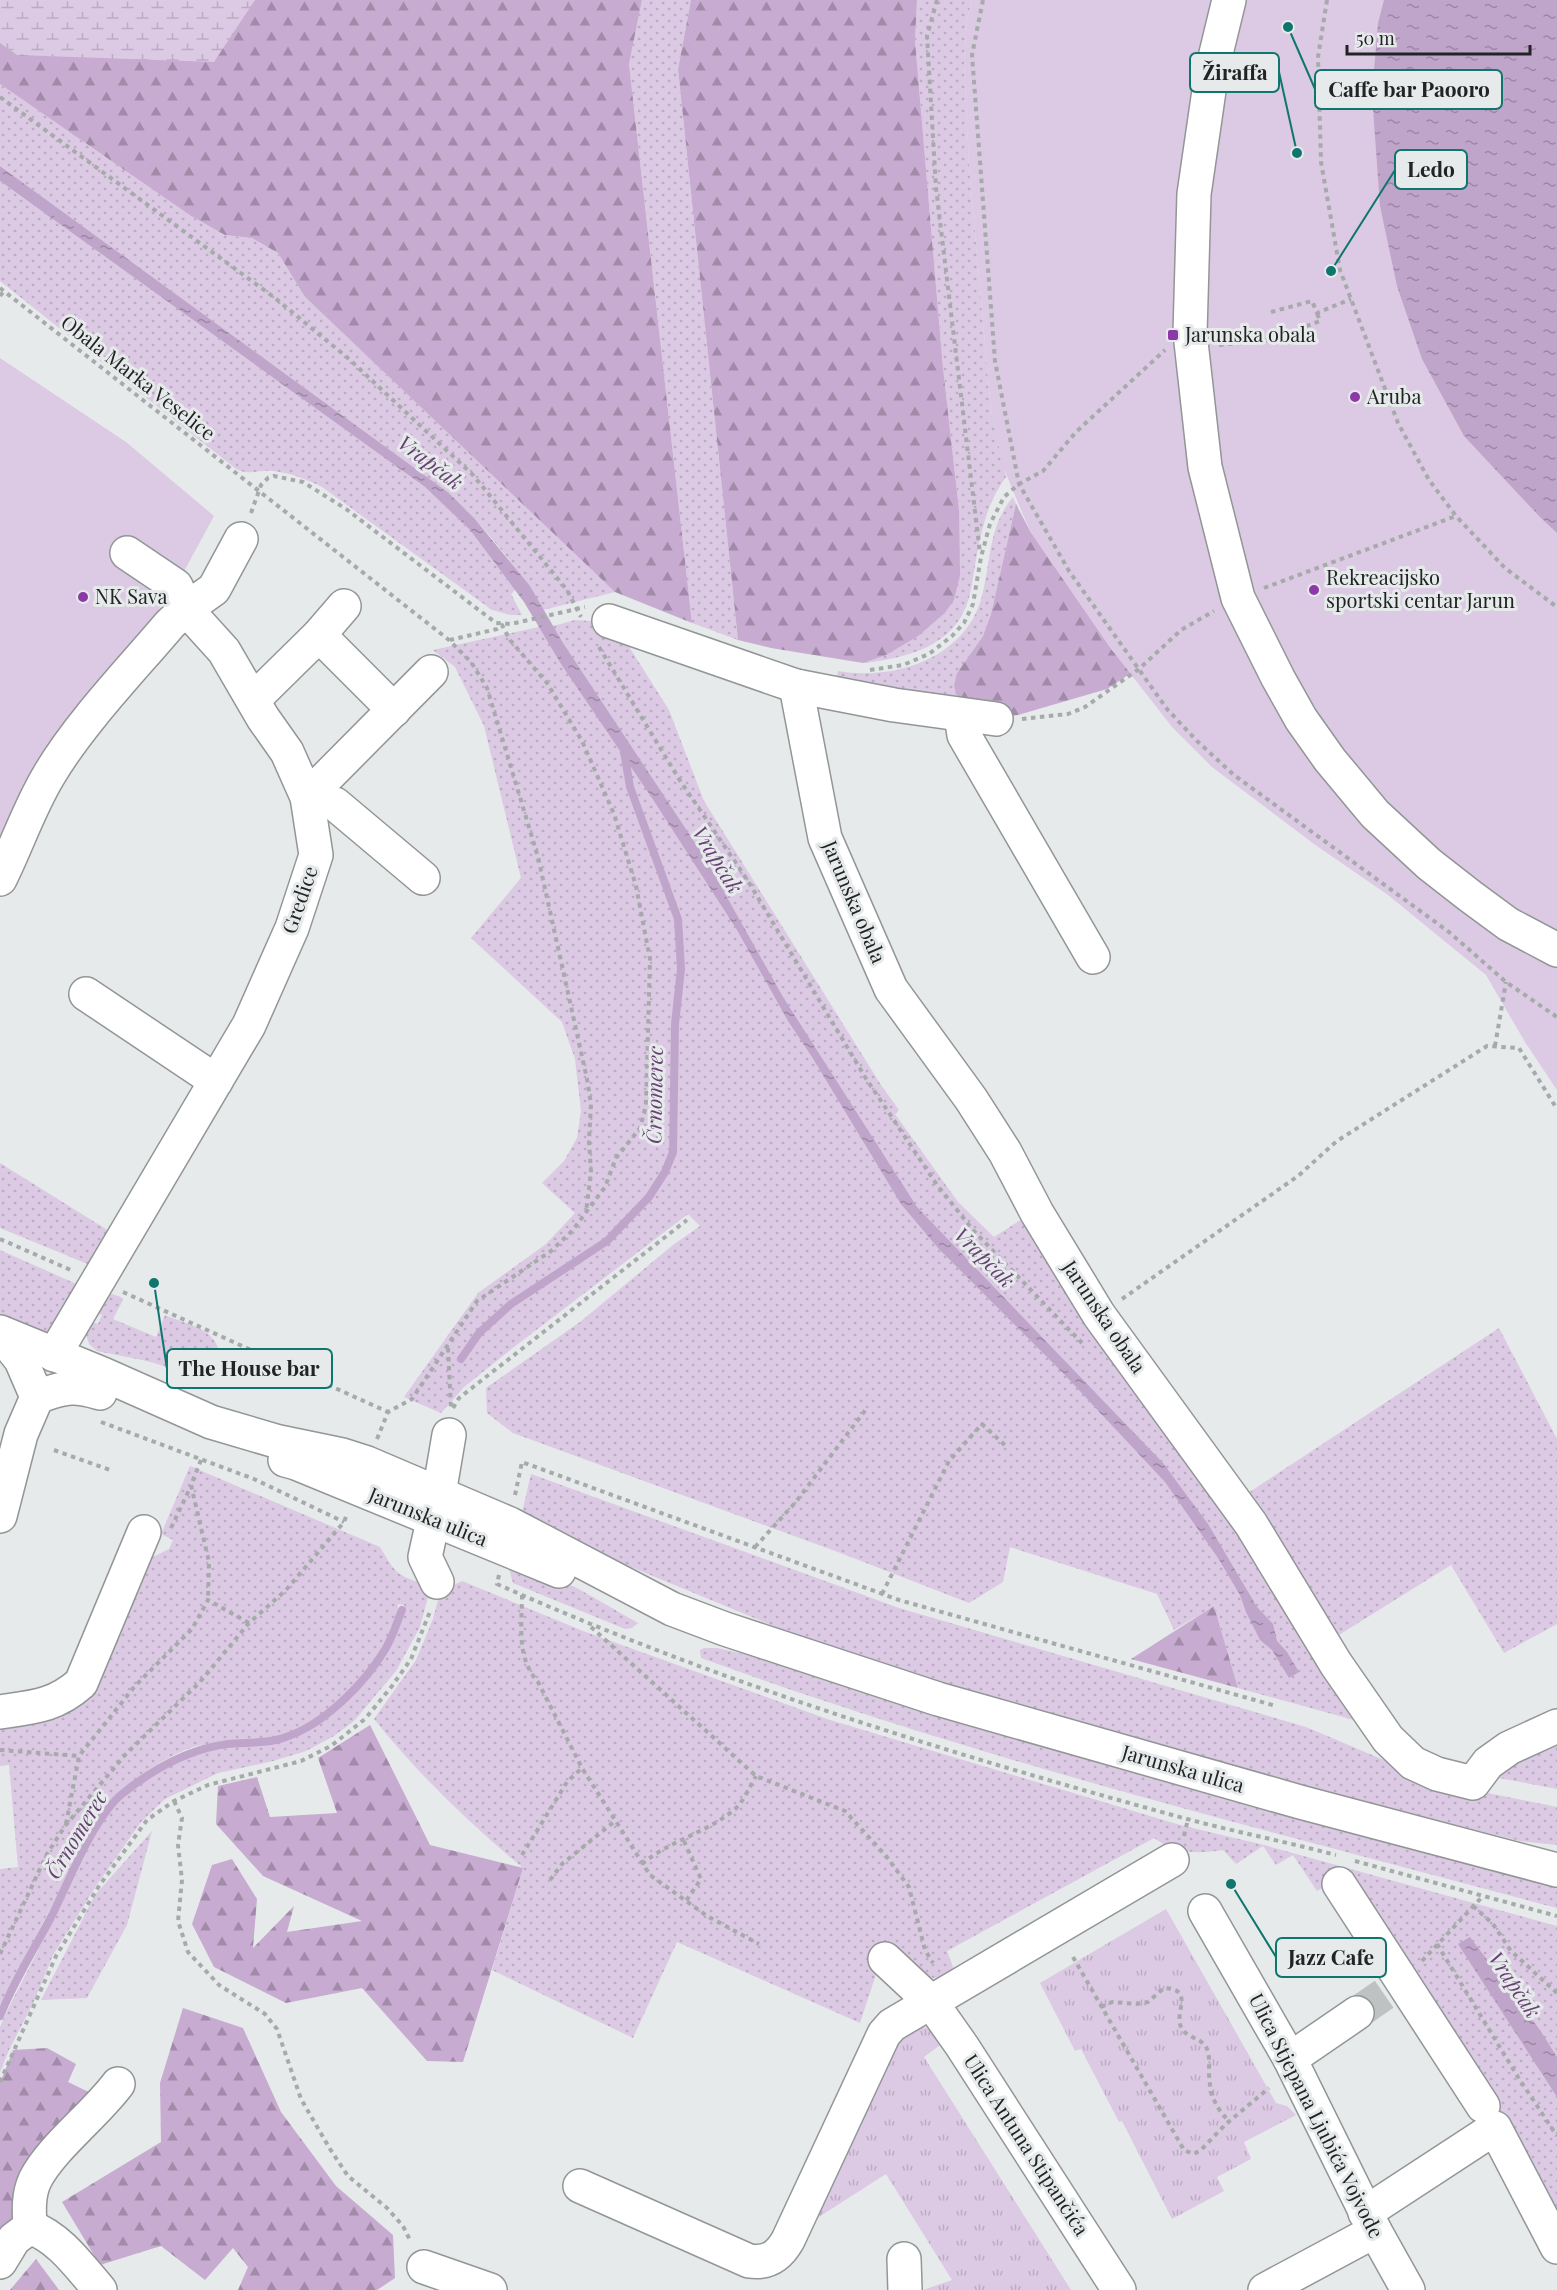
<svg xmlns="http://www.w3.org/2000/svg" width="1557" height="2290" font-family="'Playfair Display',serif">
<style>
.grass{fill:url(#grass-dots)}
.forest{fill:url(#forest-firs)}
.wetland{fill:url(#wetland-marsh)}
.park{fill:url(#park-tufts)}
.pitch{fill:#dcc9e3}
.water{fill:url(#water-ripples)}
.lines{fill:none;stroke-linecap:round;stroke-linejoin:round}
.stream{stroke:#c0a5ca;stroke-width:8}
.minor-tunnel{stroke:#bfc2c2;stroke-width:33;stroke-dasharray:33 16;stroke-linecap:butt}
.minor-casing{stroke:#929696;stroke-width:36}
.path{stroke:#a6aaaa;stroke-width:4;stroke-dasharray:4.5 4.5;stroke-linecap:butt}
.minor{stroke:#fff;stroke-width:33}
.poi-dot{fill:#8c39a7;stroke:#e6eaea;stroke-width:2}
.labels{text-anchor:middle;stroke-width:6;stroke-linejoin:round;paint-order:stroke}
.poi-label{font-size:20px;fill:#222424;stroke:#e6eaea;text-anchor:start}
.street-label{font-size:20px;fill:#222424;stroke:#e6eaea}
.water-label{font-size:21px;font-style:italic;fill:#674174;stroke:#e6eaea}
.leader{fill:none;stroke:#0f766e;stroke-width:2}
.callout-dot{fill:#0f766e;stroke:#e6eaea;stroke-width:2}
.callout{fill:#e6eaea;stroke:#0f766e;stroke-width:2}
.callout-label{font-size:21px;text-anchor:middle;font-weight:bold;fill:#222424}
</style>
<defs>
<pattern id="grass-dots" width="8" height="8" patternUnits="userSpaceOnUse" patternTransform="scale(1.5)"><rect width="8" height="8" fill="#dcc9e3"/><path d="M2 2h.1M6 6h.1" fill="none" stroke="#bcacc3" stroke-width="1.8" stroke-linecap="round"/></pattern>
<pattern id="forest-firs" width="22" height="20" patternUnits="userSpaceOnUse" patternTransform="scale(1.5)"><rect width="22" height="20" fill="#c7abd1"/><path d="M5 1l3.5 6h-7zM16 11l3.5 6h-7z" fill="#a18ba9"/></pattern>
<pattern id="wetland-marsh" width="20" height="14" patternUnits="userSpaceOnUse" patternTransform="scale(1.5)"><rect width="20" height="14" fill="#dcc9e3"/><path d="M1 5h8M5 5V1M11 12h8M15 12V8" fill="none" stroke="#bcacc3"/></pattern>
<pattern id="park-tufts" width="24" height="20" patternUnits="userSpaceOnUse" patternTransform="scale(1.5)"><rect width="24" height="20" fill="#dcc9e3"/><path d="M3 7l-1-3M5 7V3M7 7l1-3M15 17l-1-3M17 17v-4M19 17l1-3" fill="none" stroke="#bcacc3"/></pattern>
<pattern id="water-ripples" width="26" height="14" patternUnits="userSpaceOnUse" patternTransform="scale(1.5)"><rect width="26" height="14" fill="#c0a5ca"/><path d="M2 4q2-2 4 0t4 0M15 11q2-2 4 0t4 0" fill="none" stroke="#9c86a4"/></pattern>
</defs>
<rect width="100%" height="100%" fill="#e6eaea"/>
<g class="grass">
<polygon points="642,0 691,0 678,69 738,640 692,623 629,64"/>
<path d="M917,0H972L967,20L964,62L969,166L991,411L1006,477C987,502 980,535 975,566C972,581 971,597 964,611C947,649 900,659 863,663C894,652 919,636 944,614L959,510L943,368L915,41Z"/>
<path d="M0,84L191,216L225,235L252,238L278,253L305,297L615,592L543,610C518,567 485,528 449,493L0,166Z"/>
<path d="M0,181L425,487L470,530L515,590L511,594L522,615H511L492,610L322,487C306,479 291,473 273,471C259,469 249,476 236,469L0,281Z"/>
<path d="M1013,497L1016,504L991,614L983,636L957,673L965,703L835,688L838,671C895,681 966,658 982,596C991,561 988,527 1013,497Z"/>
<polygon points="575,620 591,621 621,634 669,710 704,801 881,1085 899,1110 895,1114 958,1202 994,1237 1030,1214 1167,1415 1361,1722 1238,1688 1214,1606 1174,1630 1157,1594 1010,1547 1003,1582 969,1603 838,1552 513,1433 487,1413 486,1388 580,1322 673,1245 700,1226 688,1214 514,1347 464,1387 441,1413 404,1397 478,1293 546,1244 575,1213 542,1183 564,1161 577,1138 581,1111 575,1059 562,1022 471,938 521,878 484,726 455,667 433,650 539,627 553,626"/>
<polygon points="0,1163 109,1231 90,1265 0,1228"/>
<polygon points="0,1250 81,1286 56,1331 43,1335 0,1316"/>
<path d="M106,1292L121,1297L123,1300L113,1319L156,1337L165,1315C183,1323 212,1328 218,1348L214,1354L206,1358L192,1353L184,1372L147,1361L97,1351L89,1344L85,1331L90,1321L98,1324L102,1315L94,1312Z"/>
<polygon points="1499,1328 1557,1439 1557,1624 1504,1653 1451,1565 1334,1638 1245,1495"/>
<path d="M190,1466L380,1547C397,1576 398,1576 431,1586L420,1627L396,1671L354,1721L334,1736L306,1751L273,1761L218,1773L165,1799L141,1822L96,1886L53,1955L34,2001L9,2050L0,2072V2027L6,2013C28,1970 50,1927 71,1884C86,1855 99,1820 123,1798C151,1773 190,1753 228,1748C247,1745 267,1747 286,1741C326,1729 369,1684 390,1649C397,1638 400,1623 405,1611L404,1605L398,1604V1609C394,1620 390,1632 385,1643C368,1677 320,1723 284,1734C265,1741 245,1738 225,1741C215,1743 203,1744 193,1747C156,1760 122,1787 98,1817L0,2005V1869L18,1867L9,1765L0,1766V1728L20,1727L57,1718L81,1701L145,1561L169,1549L173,1540L161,1534Z"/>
<polygon points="531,1474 899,1608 1306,1727 1419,1775 1468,1789 1557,1807 1557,1845 1520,1841 1243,1772 841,1654 520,1521"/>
<polygon points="508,1565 541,1572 577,1588 638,1623 632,1628 625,1629 513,1583"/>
<path d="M462,1581L583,1631L830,1720L1180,1825L1264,1845L1557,1926V2228L1343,1876L1317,1891L1293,1855L1276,1865L1263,1846L1236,1864L1223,1850C1196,1854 1177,1854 1154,1838L947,1951L955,1972L945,1979L924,1977L882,1956L860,2023L677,1942L633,2038L492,1970L523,1868C469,1823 418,1774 374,1719L416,1660L433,1619L440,1592Z"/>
<path d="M704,1648H717L761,1658L1055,1749L1557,1887V1908C1270,1831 980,1760 701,1658L700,1650Z"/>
<polygon points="1557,1734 1557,1789 1499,1778 1498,1775"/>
<polygon points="152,1831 127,1925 87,1998 41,2000 95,1895"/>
</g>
<g class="forest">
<polygon points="0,0 642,0 629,64 692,623 615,592 305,297 278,253 252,238 225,235 191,216 0,84"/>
<polygon points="691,0 917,0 915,41 943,368 959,510 960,575 954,600 944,614 918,636 886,655 863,663 771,648 738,640 678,69"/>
<polygon points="1016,504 1030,531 1112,650 1131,673 1107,689 1018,715 1002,717 965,703 956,694 954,685 957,673 983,636 991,614"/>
<polygon points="1214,1606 1238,1688 1131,1659"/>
<polygon points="370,1725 430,1845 523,1868 463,2062 427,2061 362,1988 286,2003 214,1967 192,1924 212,1865 232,1859 257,1899 253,1948 294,1906 287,1932 362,1921 263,1876 216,1824 218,1786 257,1777 270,1817 337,1813 318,1758"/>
<polygon points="183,2008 243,2028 281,2112 336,2186 393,2235 395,2278 377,2290 238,2290 248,2267 233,2248 205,2280 161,2246 100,2265 62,2202 161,2142 160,2083"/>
<polygon points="47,2048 76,2064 68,2082 99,2097 0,2246 0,2083 13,2050"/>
<polygon points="36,2259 59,2290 10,2290"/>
</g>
<polygon class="wetland" points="0,0 255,0 214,62 17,55 0,43"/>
<g class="park">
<polygon points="1166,1909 1276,2103 1287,2106 1296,2115 1244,2142 1251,2159 1217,2177 1224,2191 1172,2219 1122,2121 1119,2122 1081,2049 1075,2051 1040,1983"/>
<path d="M916,2027C930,2027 937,2029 947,2040L924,2057L1071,2290H923L952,2280L886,2174L814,2220L904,2030Z"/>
</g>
<g class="pitch">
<polygon points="972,0 1557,0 1557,1090 1525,1042 1486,975 1388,895 1314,844 1212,767 1172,727 1112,650 1030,531 1003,467 991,411 969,166 964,62 967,20"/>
<polygon points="0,358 126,442 214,516 176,586 150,621 156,626 0,848"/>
</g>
<g class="water">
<polygon points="1384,0 1557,0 1557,533 1539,516 1464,436 1422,359 1397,286 1380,206 1372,94 1378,23"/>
<polygon points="0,166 449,493 474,518 530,586 563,643 705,858 783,997 917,1207 1163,1463 1208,1524 1257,1607 1273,1624 1277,1641 1287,1652 1299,1672 1289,1678 1272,1650 1260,1640 1246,1612 1240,1595 1218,1558 1165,1482 1062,1372 938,1248 901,1204 812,1057 788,1021 737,930 652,798 561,664 524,602 470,530 425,487 0,181"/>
<polygon points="1470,1937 1540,2030 1557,2057 1557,2097 1458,1944"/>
</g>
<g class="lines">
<g class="stream">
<polyline points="461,1359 479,1333 511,1304 607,1241 649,1197 665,1172 673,1152 675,1024 681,969 678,919 630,787 624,751"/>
<path d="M0,2016C13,1983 33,1951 50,1919C68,1884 93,1818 122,1794C153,1769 188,1749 228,1744C247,1742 268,1744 286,1737C325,1724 366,1682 386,1648C393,1636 397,1622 402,1610"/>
</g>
<polyline class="minor-tunnel" points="1357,2013 1402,1982"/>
<g class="minor-casing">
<g id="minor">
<polyline points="1229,0 1212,70 1194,194 1190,333 1205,467 1238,598 1278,678 1301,719 1330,760 1375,814 1429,864 1470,896 1508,924 1557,950"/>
<polyline points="609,621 796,686 894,705 996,719"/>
<polyline points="319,635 394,710"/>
<polyline points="796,686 825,838 891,989 971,1099 1005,1152 1037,1213 1099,1315 1251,1524 1336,1664 1388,1739 1413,1763 1437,1774 1473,1783 1488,1763 1509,1748 1557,1726"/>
<polyline points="253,700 319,635 344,606"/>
<polyline points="961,715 964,735 1093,957"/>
<polyline points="423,878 335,804 307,797 431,672"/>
<path d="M0,879C17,845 29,808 49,775C79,724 131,670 170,624L186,609L214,589L241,539"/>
<polyline points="86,994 216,1081"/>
<polyline points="0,1332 105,1375 211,1422 279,1442 342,1455 367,1463 510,1524 672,1609 725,1629 938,1699 1300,1802 1557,1870"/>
<polyline points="0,1333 21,1360 37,1397 21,1434 0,1516"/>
<polyline points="54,1355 249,1025 292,928 316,855 307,797 287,752 263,718 224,651 186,609 176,586 127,553"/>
<path d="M37,1397C63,1387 73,1385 100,1393"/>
<polyline points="285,1460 296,1463 559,1571"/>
<polyline points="437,1582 425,1557 439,1494 449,1435"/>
<path d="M0,1712C34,1707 55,1706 81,1683L144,1532"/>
<polyline points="1339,1884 1483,2106"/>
<polyline points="1205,1911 1290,2059 1375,2231 1408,2290"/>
<polyline points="885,1959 931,2002 962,2046 1119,2290"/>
<polyline points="1290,2059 1357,2013"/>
<path d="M580,2186L749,2261C768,2264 779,2256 788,2240L884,2034L892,2025L1172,1860"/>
<polyline points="1365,2213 1495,2128 1557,2247"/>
<path d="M30,2227C29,2211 28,2195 35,2180C51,2148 95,2115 118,2084"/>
<polyline points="904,2259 905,2290"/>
<path d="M0,2262L14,2239L30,2227C60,2238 79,2266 100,2290"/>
<polyline points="424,2267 490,2290"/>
<polyline points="1265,2290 1375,2231"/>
</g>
</g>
<g class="path">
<polyline points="937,0 927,36 936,188 980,553"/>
<polyline points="983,0 972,55 995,361 1019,484 1069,571 1167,709 1197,741 1234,775 1449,932 1506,982 1557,1017"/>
<polyline points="1327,0 1318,57 1321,162 1340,270 1398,423 1429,480 1456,516 1505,568 1557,607"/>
<polyline points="0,97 275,298 349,359 473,475 567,590 581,617"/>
<polyline points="0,288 449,640 471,662 487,688 538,857 587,1079 591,1104 589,1141 591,1172 586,1212"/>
<polyline points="0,296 4,291"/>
<polyline points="1271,312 1312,301 1317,313 1351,299"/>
<polyline points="1219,345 1270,340 1320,321 1317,313"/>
<polyline points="251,513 261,485 268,478 274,476 303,482 346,509 496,623 511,624 585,607"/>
<polyline points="1264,588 1456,516"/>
<polyline points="599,647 679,779 748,881 865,1077 937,1185 973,1230 1082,1343"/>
<polyline points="870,670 903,665 929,654 952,636 964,623 973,604 981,557 990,524 1004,497 1019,484 1043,471 1076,432 1165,350"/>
<polyline points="1022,719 1068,714 1085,707 1139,669 1181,630 1214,611"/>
<polyline points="1495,1046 1506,982"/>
<polyline points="0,1239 73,1271"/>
<polyline points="123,1292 388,1412"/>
<polyline points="1122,1299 1298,1176 1337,1141 1487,1046 1519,1048 1557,1109"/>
<polyline points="448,1348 451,1409"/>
<polyline points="453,1408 459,1398 687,1220"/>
<polyline points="101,1422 254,1479 344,1522"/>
<polyline points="377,1439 388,1412 412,1399 477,1301 551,1251 572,1231 605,1187 616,1158 640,1128 646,1105 650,959 636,886 614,814 582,741 547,683 510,640 502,625 497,629 450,640"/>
<polyline points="54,1450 110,1470"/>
<polyline points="201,1460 191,1485 209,1562 208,1600"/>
<polyline points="515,1495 522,1462 899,1600 1276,1706"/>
<polyline points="171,1528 191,1486"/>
<polyline points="755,1547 795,1503 867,1408"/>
<path d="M499,1575L497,1584C719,1683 953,1755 1187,1819C1236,1832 1287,1842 1336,1855"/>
<polyline points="882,1594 949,1461 982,1424 1008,1448"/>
<path d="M522,1595C522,1627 516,1657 538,1682L582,1768L650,1875L707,1916L759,1944"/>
<polyline points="591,1627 756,1776 845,1811 886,1856 909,1887 925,1950 933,1963"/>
<polyline points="0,1750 79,1756"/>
<polyline points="174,1801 182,1818 178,1845 182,1880 178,1921 188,1952 219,1985 265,2014 277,2029 301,2099 330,2149 348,2176 387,2208 403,2226 411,2242"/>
<polyline points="66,1824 79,1756 135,1686 192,1629 208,1600 249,1623"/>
<polyline points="1184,1836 1188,1819"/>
<polyline points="684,1841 701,1879 686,1901"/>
<polyline points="522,1855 567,1782 582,1768"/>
<polyline points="1355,1861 1557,1916"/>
<path d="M642,1864C669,1841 706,1833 734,1810C743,1803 750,1786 756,1776"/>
<polyline points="550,1880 562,1864 615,1821"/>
<polyline points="1473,1906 1493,1924 1511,1951 1557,1993"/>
<polyline points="1437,1944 1518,2077 1557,2136"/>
<polyline points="0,1954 47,1854 65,1826 125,1755 200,1682 249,1623 286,1590 344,1522 347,1514"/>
<polyline points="1073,1957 1184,2150 1193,2154 1200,2151 1226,2124 1269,2088"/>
<polyline points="1422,1961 1483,1896"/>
<path d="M1101,2007L1112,2002L1136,2004L1148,2002L1164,1988C1195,1989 1174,2012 1181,2027C1186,2038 1200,2037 1206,2047C1210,2054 1209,2063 1209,2070C1209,2091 1214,2107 1229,2121"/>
<polyline points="0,2082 56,1956 99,1886 147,1820 174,1801 208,1785 301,1761 331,1746 365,1719 392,1686 411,1659 431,1609"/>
</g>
<use href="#minor" class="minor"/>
</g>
<g class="poi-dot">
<rect x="1167" y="329" width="12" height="12" rx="3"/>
<circle cx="1355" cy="397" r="6"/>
<circle cx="1314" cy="590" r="6"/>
<circle cx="83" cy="597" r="6"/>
</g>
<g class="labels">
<g class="poi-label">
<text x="1185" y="342">Jarunska obala</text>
<text x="1367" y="404">Aruba</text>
<text x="1326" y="585">Rekreacijsko<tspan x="1326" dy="23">sportski centar Jarun</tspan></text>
<text x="95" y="604">NK Sava</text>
</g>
<g class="street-label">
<text transform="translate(138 378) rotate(38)" y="7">Obala Marka Veselice</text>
<text transform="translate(300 900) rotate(-71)" y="7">Gredice</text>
<text transform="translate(854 902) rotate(67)" y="7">Jarunska obala</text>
<text transform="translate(1104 1317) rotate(56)" y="7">Jarunska obala</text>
<text transform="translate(428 1517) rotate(22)" y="7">Jarunska ulica</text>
<text transform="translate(1183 1769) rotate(16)" y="7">Jarunska ulica</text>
<text transform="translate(1316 2116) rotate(63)" y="7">Ulica Stjepana Ljubića Vojvode</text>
<text transform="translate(1026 2145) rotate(57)" y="7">Ulica Antuna Stipančića</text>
</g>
<g class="water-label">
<text transform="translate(430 463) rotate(37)" y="7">Vrapčak</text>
<text transform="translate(717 860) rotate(58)" y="7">Vrapčak</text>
<text transform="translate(655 1095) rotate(-89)" y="7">Črnomerec</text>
<text transform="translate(984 1258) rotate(45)" y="7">Vrapčak</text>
<text transform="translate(77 1835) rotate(-59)" y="7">Črnomerec</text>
<text transform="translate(1514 1985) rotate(56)" y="7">Vrapčak</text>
</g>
</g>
<path class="leader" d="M1297 153L1279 72M1288 27L1315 89M1331 271L1395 170M154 1283L167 1369M1231 1884L1276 1957"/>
<g class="callout-dot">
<circle cx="1297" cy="153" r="6"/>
<circle cx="1288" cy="27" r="6"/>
<circle cx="1331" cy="271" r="6"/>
<circle cx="154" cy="1283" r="6"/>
<circle cx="1231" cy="1884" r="6"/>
</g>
<g class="callout">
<rect x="1190" y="53" width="89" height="39" rx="6"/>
<rect x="1315" y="70" width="187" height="39" rx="6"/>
<rect x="1395" y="150" width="72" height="39" rx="6"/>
<rect x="167" y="1349" width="165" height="39" rx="6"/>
<rect x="1276" y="1938" width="110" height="39" rx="6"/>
</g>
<g class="callout-label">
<text x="1235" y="80">Žiraffa</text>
<text x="1409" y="97">Caffe bar Paooro</text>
<text x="1431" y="177">Ledo</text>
<text x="249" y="1376">The House bar</text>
<text x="1331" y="1965">Jazz Cafe</text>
</g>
<path d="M1347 45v9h183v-9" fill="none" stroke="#222424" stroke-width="3"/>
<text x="1356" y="45" font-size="18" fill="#222424" stroke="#e6eaea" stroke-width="4.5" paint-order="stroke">50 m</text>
</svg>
